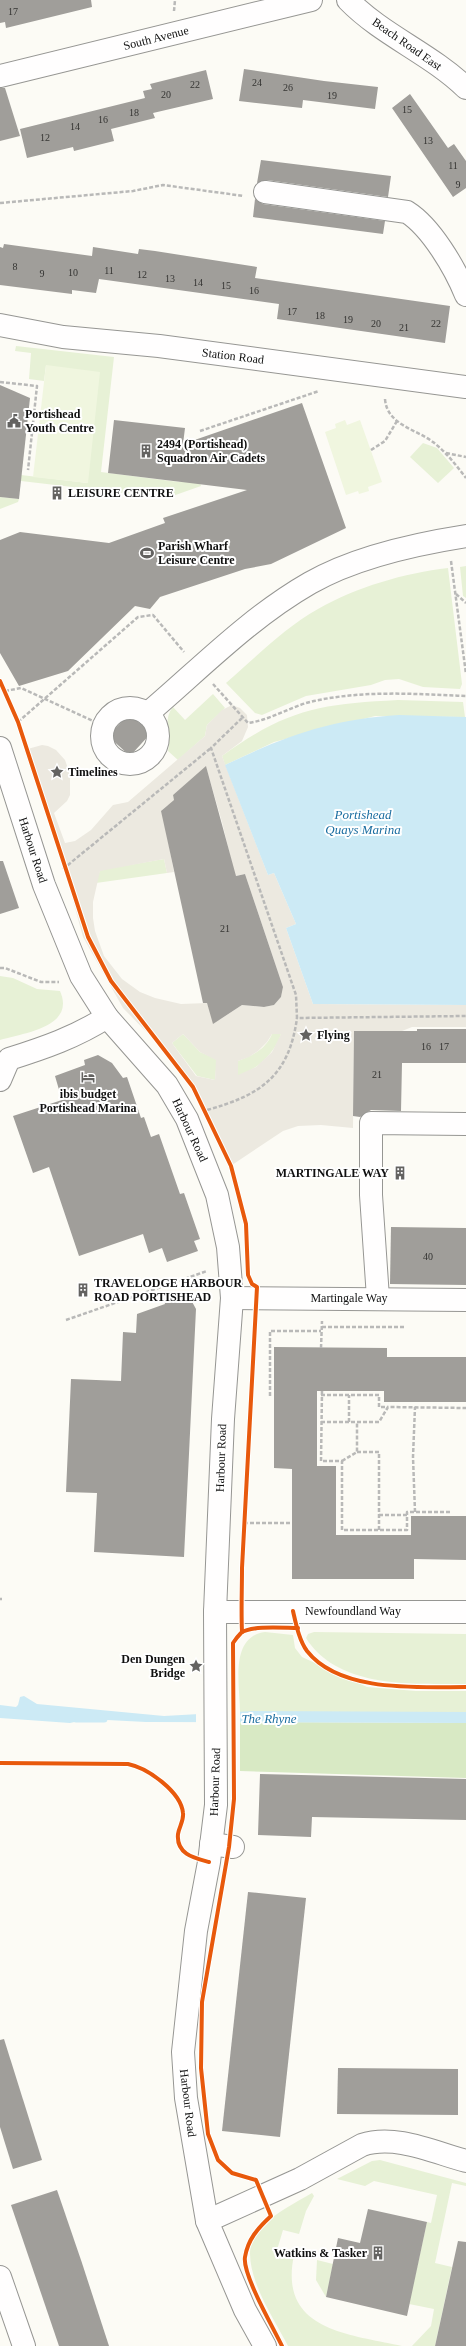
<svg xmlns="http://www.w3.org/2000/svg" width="466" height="2346" font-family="'Times New Roman',serif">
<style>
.green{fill:#e7f1d6}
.forest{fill:#d8e9c4}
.pitch{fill:#f0f6df}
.plaza{fill:#ece9e0;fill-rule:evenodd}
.water{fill:#cceaf5}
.pier{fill:#fcfbf5}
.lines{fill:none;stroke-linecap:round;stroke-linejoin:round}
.stream{stroke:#cceaf5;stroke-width:7}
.building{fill:#a09e9a}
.minor-casing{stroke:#969693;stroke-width:24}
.path{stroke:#b9b9b8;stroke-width:2.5;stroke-dasharray:4 2;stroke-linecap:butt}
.minor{stroke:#fffefe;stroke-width:22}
.cycleway-casing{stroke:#fff;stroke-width:6}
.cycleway{stroke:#e8590c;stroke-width:4}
.labels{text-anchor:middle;stroke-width:4;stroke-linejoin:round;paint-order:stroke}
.number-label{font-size:10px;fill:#343432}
.street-label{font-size:12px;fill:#101010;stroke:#fff}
.poi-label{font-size:12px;font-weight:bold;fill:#101010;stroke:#fff;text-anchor:start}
.water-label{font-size:13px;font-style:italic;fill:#1a6da0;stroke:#fff}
</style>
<rect width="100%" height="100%" fill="#fcfbf5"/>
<g class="green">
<polygon points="16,346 114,357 101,472 179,482 189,477 193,440 198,452 195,468 201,486 167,498 21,481 21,475 88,483 46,365 44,381 29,379 31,353 15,351"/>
<polygon points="423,443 437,448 454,468 438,483 410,457"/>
<polygon points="0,497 19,499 18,502 0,509"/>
<polygon points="466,566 466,598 463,596 460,567"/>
<path d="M448,568L462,684L460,689L423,687L399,679L385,680L371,685L306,696L262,715L255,713L226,683C255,658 284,628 318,609C356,587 405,573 448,568Z"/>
<path d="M213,694L225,708L207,725L205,736L178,760L168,751C172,735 162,720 173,707L185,720Z"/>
<path d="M398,700L463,702L465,717L375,716L274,742L225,765L222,756C287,709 320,704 398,700Z"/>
<polygon points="164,859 167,873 96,883 100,870"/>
<path d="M0,976L13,978L37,989L60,991C76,1027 24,1033 0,1040Z"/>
<polygon points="183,1034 200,1052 217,1059 215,1080 197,1076 172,1043"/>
<path d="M272,1034H281C275,1053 257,1070 238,1076V1061C253,1055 266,1049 272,1034Z"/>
<path d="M265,1632L293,1635L295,1648L302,1657L367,1687L416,1691H466V1712H240C240,1685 229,1637 265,1632Z"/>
<path d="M314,1632L466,1634V1684C414,1684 338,1689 306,1638L308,1634Z"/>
<polygon points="380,2160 466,2183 466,2186 452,2183 435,2263 452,2267 435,2346 412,2346 431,2326 434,2309 409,2304 427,2222 431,2223 437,2195 374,2181 365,2186 337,2179 372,2161"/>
<path d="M312,2193L314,2196L306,2211L299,2234L283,2230L277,2250L294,2255C278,2331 349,2334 402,2346H288C273,2316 230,2256 261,2227C275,2213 295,2203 312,2193Z"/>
<polygon points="317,2260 333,2264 326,2297 316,2280"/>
</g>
<polygon class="forest" points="240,1722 466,1723 466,1778 240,1771"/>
<g class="pitch">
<polygon points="46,365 100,372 88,483 33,477"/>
<polygon points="345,420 347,425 360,420 382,482 368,487 369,491 359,494 358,491 346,495 325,432 336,428 335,424"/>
</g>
<path class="plaza" d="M232,705L240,708L247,715L248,727L242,741L222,756L268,875L274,873L296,924L286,928L313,1004L466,1005V1027H412L402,1031H354L353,1128L321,1125L298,1126L283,1131L229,1167L189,1082L168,1054L123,1008L83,937L64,868L24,750L42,745L48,746L56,750L65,760L70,774V795L67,801L54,813L65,843L75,841L91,830L113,805L128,802L205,736L207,725L222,710ZM206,767L222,822L235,876L245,874L283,987L281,997L274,1005L264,1007L242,1005L219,1020L213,1019L207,1003L181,1004L155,998L140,992L122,979L104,956L95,931L93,918V902L100,871L164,859L167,873L174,872L162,810L168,805L175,803L173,795ZM183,1034L200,1052L216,1060L215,1080L196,1076L172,1043ZM272,1034H281L272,1052L256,1067L238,1075V1061L249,1057L258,1051L267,1042Z"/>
<g class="water">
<path d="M399,715L466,717V1005L313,1004L286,928L296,924L274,873L268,875L225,765C285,736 332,719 399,715Z"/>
<polygon points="24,1696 37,1704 164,1716 253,1711 466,1712 466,1723 146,1722 88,1719 70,1723 0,1718 0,1705 16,1707 18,1705 20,1697"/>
</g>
<polygon class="pier" points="240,1710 240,1724 196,1724 196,1712"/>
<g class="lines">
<polyline class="stream" points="76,1719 104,1719"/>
</g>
<g class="building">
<polygon points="0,0 91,0 92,7 6,28 5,22 0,23"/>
<polygon points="244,69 324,81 378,87 375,109 303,100 302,108 239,101"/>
<polygon points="206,70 213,99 153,113 155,118 111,129 114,141 74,151 73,147 27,158 20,129 145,98 143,91 152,89 150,84"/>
<polygon points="0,88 5,88 20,136 0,141"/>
<polygon points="410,94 448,148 454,144 466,161 466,188 453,197 392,108"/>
<polygon points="261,160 391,176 388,197 267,180 257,183"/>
<polygon points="255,199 263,204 385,221 383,234 253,217"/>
<polygon points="4,244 92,256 93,247 138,254 139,249 155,251 257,267 255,278 450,306 445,343 277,319 279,304 99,279 96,293 72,290 72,294 0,285 0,247 3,248"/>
<polygon points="0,385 30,398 19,499 0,497"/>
<polygon points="302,403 346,528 271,564 245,569 160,597 150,609 135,606 68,671 19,686 0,653 0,540 20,532 109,543 165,523 163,518 247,490 108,473 114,420 185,428 183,444"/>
<polygon points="131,712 138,722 152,732 130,756 108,736"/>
<polygon points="206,766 236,876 245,874 283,987 281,997 274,1005 264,1007 242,1005 213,1024 207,1003 203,1003 161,811 174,800 173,795"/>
<polygon points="0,861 3,861 19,908 0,914"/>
<polygon points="417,1029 466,1029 466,1063 402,1063 401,1111 371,1110 360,1117 353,1116 354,1031 417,1031"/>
<polygon points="98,1055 112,1063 123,1078 127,1077 141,1118 144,1117 151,1137 159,1134 180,1194 184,1193 200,1239 194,1241 198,1251 167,1262 162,1248 149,1253 143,1234 79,1256 49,1167 33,1173 13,1116 62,1100 55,1076 85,1065 84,1060"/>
<polygon points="391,1227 466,1228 466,1285 390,1284"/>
<polygon points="178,1295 190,1298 196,1309 184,1557 94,1552 97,1493 66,1492 71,1379 121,1381 123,1332 136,1333 137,1314 165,1304 164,1300"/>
<polygon points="274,1347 387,1348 387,1357 466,1357 466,1402 384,1402 384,1391 317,1391 317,1466 336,1466 336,1535 411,1535 411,1516 466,1516 466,1560 414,1559 414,1579 292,1579 292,1469 274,1468"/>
<polygon points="260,1774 466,1779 466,1820 312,1817 311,1837 258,1835"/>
<polygon points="248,1892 306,1898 280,2137 222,2131"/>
<polygon points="4,2039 42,2160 13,2169 0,2127 0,2040"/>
<polygon points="338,2068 458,2069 458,2115 337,2114"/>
<polygon points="57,2190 82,2263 109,2346 59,2346 11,2205"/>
<polygon points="368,2209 427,2222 407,2316 326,2297 338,2238 360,2243"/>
<polygon points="458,2241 466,2242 466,2346 435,2346"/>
</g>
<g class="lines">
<g class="minor-casing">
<g id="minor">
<path d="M348,0C382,35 431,54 466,88"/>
<polyline points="0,76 311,0"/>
<path d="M265,192L407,212C431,227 455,268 466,295"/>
<polyline points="0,325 63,337 159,346 466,387"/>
<circle cx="130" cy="736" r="28"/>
<path d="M147,714C200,669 249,618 310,583C355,557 415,544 466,536"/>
<polyline points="0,748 44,885 81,976 107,1017 167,1085 187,1119 217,1195 228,1247 232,1298 223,1419 215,1612 216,1805 209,1862 196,1931 183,2052 186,2098 207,2221 245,2310 265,2346"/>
<path d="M0,1080L9,1059C44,1048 76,1037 107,1017"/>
<polyline points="232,1298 466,1300"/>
<polyline points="378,1298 371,1195 371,1123 466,1124"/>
<polyline points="215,1612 466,1612"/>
<polyline points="211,1844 233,1847"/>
<path d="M207,2221L300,2179L362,2145C395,2134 433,2152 466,2161"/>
<polyline points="0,2277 24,2346"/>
</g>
</g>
<g class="path">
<polyline points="174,11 175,0"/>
<polyline points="0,203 133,191 163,185 244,196"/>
<polyline points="0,382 37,386 28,470"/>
<path d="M385,399C387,425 416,429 433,442C446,452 456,465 466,478"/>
<polyline points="200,431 319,391"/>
<polyline points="371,450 385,441 397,421"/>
<polyline points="446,453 466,457"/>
<polyline points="451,561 466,674"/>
<polyline points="456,594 466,603"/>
<path d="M213,684L248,723C271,720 291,706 314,701C364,690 415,694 466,696"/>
<polyline points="5,691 21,688 104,726"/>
<polyline points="242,718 211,748 296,995 297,1018 466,1016"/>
<polyline points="18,722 138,617 153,615 184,652"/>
<polyline points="63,869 211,748"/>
<polyline points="0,968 5,968 41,982 59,982"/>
<path d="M207,1110C261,1095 289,1076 297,1018"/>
<polyline points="66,1320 207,1271"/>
<polyline points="322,1327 405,1327"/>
<polyline points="321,1348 322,1321"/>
<polyline points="322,1391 321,1461 342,1461 342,1530 407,1530 407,1512 452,1512"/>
<polyline points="321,1395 379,1395 379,1407 388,1407"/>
<polyline points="270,1396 270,1331 321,1331"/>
<polyline points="321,1422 379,1422 388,1407 466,1408"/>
<polyline points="349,1422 349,1395"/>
<polyline points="357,1452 379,1452 379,1530"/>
<polyline points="342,1461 357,1452 357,1422"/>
<polyline points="415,1512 413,1457 415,1407"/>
<polyline points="379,1515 407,1515"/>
<polyline points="244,1523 292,1523"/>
<polyline points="0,1599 2,1599"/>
</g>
<use href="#minor" class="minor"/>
<g class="cycleway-casing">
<g id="cycleway">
<path d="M0,681L18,722L88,937L111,981L193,1087L231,1166L246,1224L248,1275L252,1284L257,1287L242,1568C242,1590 241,1610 242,1632"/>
<path d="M293,1611C296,1624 299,1640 307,1651C340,1693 419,1687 466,1687"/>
<path d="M0,1763L128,1764C148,1768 181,1792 183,1813C184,1821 179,1827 178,1834C176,1854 194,1858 209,1862"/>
<path d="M282,2346C274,2329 242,2274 245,2257C248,2239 258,2228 271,2216L256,2180L232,2173L218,2160L208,2134L201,2068L202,2002L229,1847L234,1799L233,1643C235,1640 238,1636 241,1633C252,1625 284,1628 298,1628"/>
</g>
</g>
<use href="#cycleway" class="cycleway"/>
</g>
<defs>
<g id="civic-bare" transform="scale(1.08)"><path d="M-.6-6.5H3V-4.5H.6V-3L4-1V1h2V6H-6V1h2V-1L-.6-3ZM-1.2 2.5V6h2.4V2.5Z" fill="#636260" stroke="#fff" stroke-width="2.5" paint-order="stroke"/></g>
<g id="building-bare" transform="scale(1.08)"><path d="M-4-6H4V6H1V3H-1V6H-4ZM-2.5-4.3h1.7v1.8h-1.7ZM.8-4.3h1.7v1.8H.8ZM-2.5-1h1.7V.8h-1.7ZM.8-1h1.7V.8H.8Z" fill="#636260" stroke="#fff" stroke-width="2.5" paint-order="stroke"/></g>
<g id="stadium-bare" transform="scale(1.08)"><path d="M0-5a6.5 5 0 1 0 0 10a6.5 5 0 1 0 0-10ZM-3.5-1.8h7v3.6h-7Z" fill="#636260" stroke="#fff" stroke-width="2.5" paint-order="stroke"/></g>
<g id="sight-bare" transform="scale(1.08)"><path d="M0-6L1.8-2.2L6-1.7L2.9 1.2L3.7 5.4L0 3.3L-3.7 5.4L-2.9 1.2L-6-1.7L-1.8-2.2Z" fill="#636260" stroke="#fff" stroke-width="2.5" paint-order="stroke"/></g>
<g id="hotel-bare" transform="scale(1.08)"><path d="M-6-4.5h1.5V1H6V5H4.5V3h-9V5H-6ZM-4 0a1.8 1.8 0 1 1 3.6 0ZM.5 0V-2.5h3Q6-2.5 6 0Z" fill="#636260" stroke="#fff" stroke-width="2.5" paint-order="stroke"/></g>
</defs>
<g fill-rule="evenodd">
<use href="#civic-bare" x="14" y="421"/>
<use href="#building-bare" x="146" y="451"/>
<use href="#building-bare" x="57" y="493"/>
<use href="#stadium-bare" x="147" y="553"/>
<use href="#sight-bare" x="57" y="772"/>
<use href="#sight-bare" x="306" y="1035"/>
<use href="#hotel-bare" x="88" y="1077"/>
<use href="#building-bare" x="400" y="1173"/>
<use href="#building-bare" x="83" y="1290"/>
<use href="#sight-bare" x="196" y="1666"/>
<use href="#building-bare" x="378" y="2253"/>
</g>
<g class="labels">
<g class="number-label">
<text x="13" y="15">17</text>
<text x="257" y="86">24</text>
<text x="195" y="88">22</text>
<text x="288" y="91">26</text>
<text x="166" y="98">20</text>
<text x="332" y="99">19</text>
<text x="407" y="113">15</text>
<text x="134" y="116">18</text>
<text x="103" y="123">16</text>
<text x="75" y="130">14</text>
<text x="45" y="141">12</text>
<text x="428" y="144">13</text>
<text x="453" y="169">11</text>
<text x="458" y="188">9</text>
<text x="15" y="270">8</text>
<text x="109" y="274">11</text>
<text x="73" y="276">10</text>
<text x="42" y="277">9</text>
<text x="142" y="278">12</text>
<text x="170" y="282">13</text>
<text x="198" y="286">14</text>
<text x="226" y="289">15</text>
<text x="254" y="294">16</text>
<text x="292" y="315">17</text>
<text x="320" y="319">18</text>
<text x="348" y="323">19</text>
<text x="376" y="327">20</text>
<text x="436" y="327">22</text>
<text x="404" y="331">21</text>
<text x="225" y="932">21</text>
<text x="426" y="1050">16</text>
<text x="444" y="1050">17</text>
<text x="377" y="1078">21</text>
<text x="428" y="1260">40</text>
</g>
<g class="street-label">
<text transform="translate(156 38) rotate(-14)" y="4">South Avenue</text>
<text transform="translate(407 44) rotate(35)" y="4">Beach Road East</text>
<text transform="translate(233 356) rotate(7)" y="4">Station Road</text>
<text transform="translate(33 850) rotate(72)" y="4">Harbour Road</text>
<text transform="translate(190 1130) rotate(65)" y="4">Harbour Road</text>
<text x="349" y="1302">Martingale Way</text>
<text transform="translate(221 1458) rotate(-88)" y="4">Harbour Road</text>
<text x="353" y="1615">Newfoundland Way</text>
<text transform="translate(215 1782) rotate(-88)" y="4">Harbour Road</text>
<text transform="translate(188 2103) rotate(83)" y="4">Harbour Road</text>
</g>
<g class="poi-label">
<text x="25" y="418">Portishead<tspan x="25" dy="14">Youth Centre</tspan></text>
<text x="157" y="448">2494 (Portishead)<tspan x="157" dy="14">Squadron Air Cadets</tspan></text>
<text x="68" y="497">LEISURE CENTRE</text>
<text x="158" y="550">Parish Wharf<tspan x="158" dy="14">Leisure Centre</tspan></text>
<text x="68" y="776">Timelines</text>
<text x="317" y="1039">Flying</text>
<text x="88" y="1098" text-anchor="middle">ibis budget<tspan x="88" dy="14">Portishead Marina</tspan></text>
<text x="389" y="1177" text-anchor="end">MARTINGALE WAY</text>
<text x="94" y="1287">TRAVELODGE HARBOUR<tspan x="94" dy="14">ROAD PORTISHEAD</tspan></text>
<text x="185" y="1663" text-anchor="end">Den Dungen<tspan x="185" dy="14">Bridge</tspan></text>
<text x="367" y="2257" text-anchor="end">Watkins &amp; Tasker</text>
</g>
<g class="water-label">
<text x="363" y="819">Portishead<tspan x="363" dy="15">Quays Marina</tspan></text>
<text x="269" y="1723">The Rhyne</text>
</g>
</g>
</svg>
